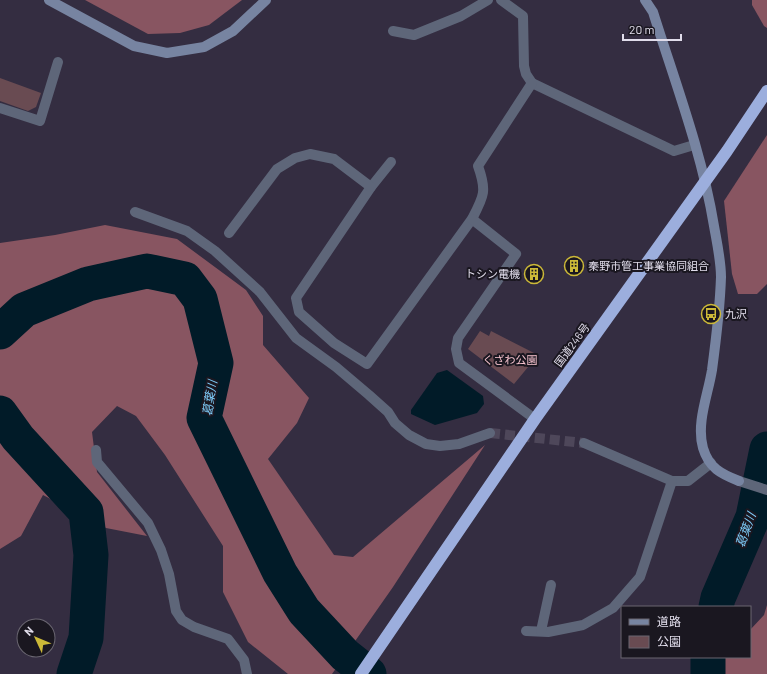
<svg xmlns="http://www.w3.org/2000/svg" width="767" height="674" font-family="Barlow,'Noto Sans JP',sans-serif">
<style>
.green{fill:#694b52}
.forest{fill:#885561}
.water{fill:#011b28}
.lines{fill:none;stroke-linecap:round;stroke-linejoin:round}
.river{stroke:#011b28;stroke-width:35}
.street-tunnel{stroke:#4e475a;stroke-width:10;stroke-dasharray:10 5;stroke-linecap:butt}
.street{stroke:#5e6679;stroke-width:10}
.secondary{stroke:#7784a1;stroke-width:10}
.highway{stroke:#9caedd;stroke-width:12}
.labels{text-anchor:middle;stroke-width:4;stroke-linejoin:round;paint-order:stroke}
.poi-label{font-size:11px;fill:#e1ddeb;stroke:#1a1720;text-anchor:start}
.street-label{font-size:11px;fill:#e1ddeb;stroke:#1a1720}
.park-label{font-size:11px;fill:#f8c5d0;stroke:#1a1720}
.water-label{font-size:12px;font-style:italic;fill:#7eccf9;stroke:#1a1720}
</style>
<rect width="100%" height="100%" fill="#342d41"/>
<g class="green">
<polygon points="0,78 41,93 36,107 28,111 0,101"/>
<polygon points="480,331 489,336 491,331 538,355 514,384 468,349"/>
</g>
<g class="forest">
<polygon points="85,0 242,0 209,25 180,33 148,34"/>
<polygon points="752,0 767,0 767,28 764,26 752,5"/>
<polygon points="767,135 767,284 757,294 738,294 732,274 724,201"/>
<polygon points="105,225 177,239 246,290 263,316 263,345 309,398 297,423 268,459 334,555 353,557 485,445 393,587 332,674 288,674 248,642 223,592 223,546 165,455 136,416 117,406 92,432 97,472 147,536 106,528 43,495 21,536 0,549 0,243 55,235"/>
<polygon points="767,605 767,674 709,674 726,657 750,657 750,630 764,615"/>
</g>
<polygon class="water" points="447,370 483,396 484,404 477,413 435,425 411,414 411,410 437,373"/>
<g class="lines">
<g class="river">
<polyline points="0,332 24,310 88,284 147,271 185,279 200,299 216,363 204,418 280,573 304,611 345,655 369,674"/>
<polyline points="0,413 18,438 86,512 91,555 86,638 74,674"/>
<polyline points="716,607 718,598 753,517 767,449"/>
<polyline points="708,674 708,657"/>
</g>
<polyline class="street-tunnel" points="490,433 584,443"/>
<g class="street">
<polyline points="501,0 523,16 524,66 526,74 532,83 674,151 694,145"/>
<polyline points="393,31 414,35 461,16 488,0"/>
<polyline points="0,108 40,121 58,62"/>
<path d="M391,162L371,187L296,298L299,312L334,343L367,364L472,219C484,196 487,191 478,166L532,83"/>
<polyline points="135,212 187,231 215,251 260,292 296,338 336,367 369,395 388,412 395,423 409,435 426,444 440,446 459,444 490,433"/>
<polyline points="472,219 516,254 458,338 456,349 459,363 535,419"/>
<polyline points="229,233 277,169 295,158 310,154 334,159 371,187"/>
<polyline points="584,443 672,481 688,481 711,463"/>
<polyline points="96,450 97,462 148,523 161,550 169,574 176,611 182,620 194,627 228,639 244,660 247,674"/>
<polyline points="739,481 767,490"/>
<polyline points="526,631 548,632 583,625 613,608 640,577 672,481"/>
<polyline points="541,631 551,585"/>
</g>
<g class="secondary">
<polyline points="49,0 134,46 167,53 204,47 233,31 266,0"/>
<path d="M645,0L653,12C675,82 702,153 714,226C717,243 721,261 721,277C720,308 716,340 712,370C708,395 696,423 703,448C709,468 721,474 739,481"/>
</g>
<polyline class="highway" points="361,674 535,419 727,151 767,91"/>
</g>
<defs>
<g id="building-ring" transform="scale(1)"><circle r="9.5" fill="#1a1720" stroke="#ccb938" stroke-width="1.5"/><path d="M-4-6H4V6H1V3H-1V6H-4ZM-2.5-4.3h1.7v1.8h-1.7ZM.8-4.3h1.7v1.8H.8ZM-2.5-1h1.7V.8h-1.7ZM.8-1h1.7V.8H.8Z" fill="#ccb938"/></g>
<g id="bus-ring" transform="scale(1)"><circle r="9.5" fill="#1a1720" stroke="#ccb938" stroke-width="1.5"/><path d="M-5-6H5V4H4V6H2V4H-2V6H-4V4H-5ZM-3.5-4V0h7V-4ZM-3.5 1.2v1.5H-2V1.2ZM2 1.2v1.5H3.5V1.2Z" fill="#ccb938"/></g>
</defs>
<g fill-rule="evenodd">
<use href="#building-ring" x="574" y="266"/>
<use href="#building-ring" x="534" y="274"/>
<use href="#bus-ring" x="711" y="314"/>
</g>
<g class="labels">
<g class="poi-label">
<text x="588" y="270">秦野市管工事業協同組合</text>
<text x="520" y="278" text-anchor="end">トシン電機</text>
<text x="725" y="318">九沢</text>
</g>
<g class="street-label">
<text transform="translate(572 345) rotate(-54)" y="4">国道246号</text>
</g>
<g class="park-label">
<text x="510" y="364">くざわ公園</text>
</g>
<g class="water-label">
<text transform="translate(210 398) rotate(-81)" y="4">葛葉川</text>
<text transform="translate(746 530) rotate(-70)" y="4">葛葉川</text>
</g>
</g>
<rect x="621" y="606" width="130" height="52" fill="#1a1720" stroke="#6a6671"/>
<rect x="629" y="619" width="20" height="6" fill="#7784a1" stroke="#6a6671"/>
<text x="657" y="626" font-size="12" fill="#e1ddeb">道路</text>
<rect x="629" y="636" width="20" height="12" fill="#694b52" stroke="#6a6671"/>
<text x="657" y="646" font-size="12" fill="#e1ddeb">公園</text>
<g transform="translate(36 638) rotate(314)"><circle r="19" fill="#1a1720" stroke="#6a6671"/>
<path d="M0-3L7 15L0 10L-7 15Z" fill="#ccb938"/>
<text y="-6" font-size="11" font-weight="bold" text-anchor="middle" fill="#e1ddeb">N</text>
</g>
<path d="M623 34v6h58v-6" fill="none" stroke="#e1ddeb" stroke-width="2"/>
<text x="629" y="34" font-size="12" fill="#e1ddeb" stroke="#1a1720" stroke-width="3" paint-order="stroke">20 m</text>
</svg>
